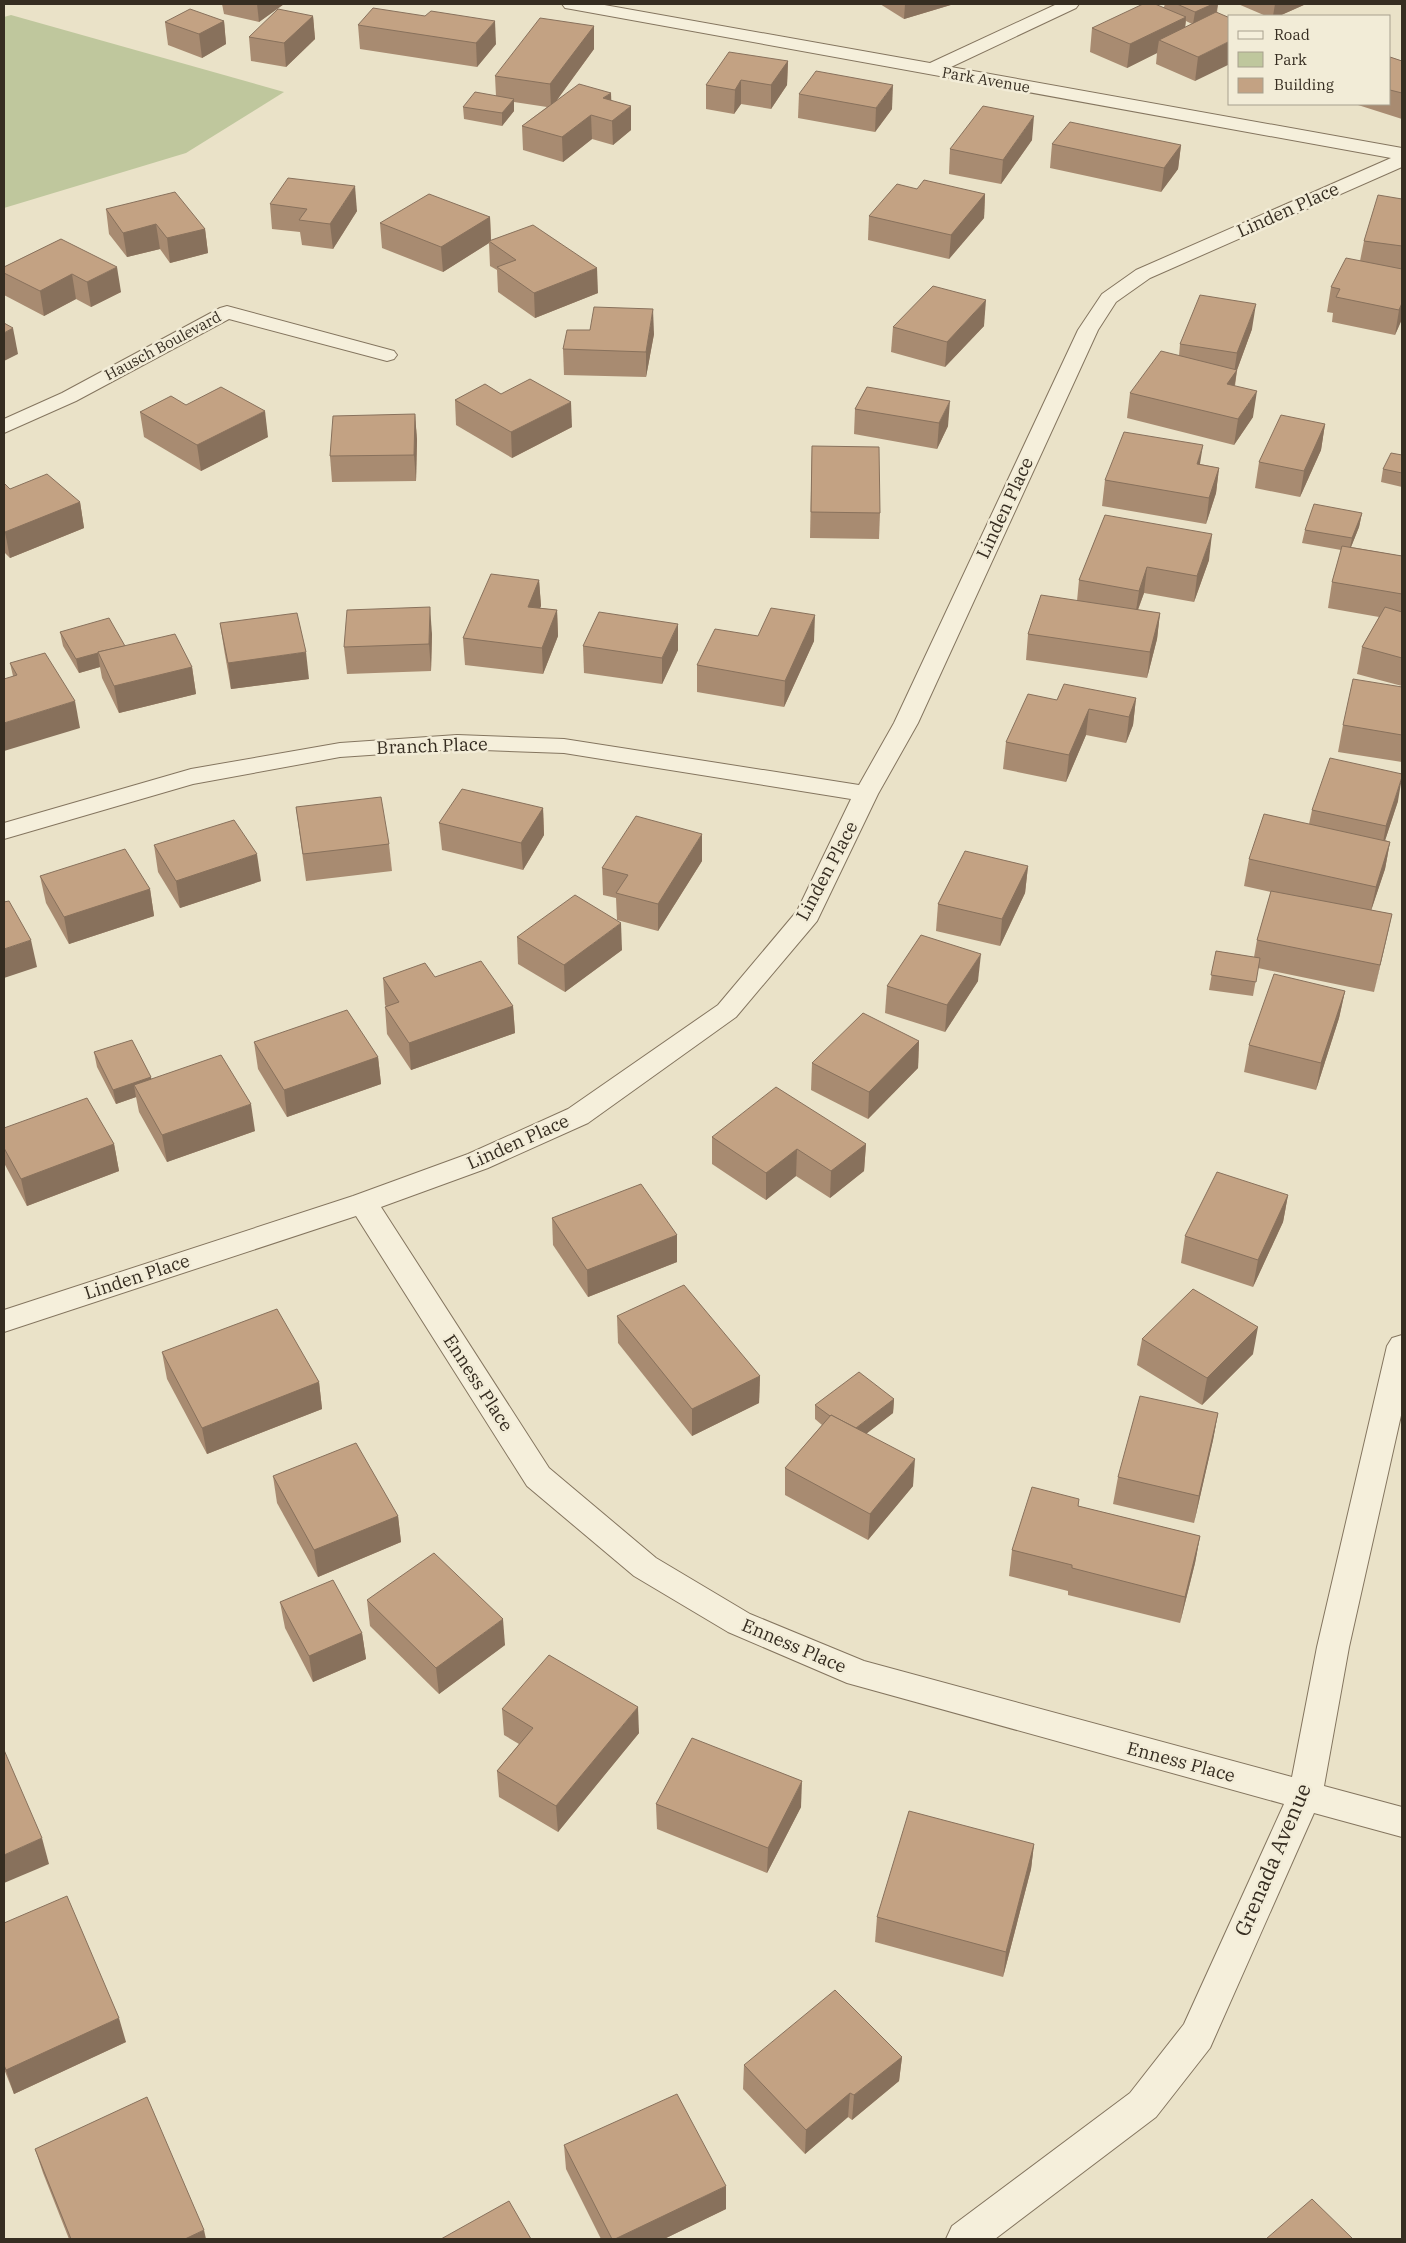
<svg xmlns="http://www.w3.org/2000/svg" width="1406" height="2243" font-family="'IBM Plex Serif',serif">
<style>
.green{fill:#bfc79d}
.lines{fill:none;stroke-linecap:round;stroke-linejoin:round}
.street-casing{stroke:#84755f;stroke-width:2}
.street{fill:#f5efdb;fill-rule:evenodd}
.wall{fill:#a88b71;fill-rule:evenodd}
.shaded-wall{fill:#88715c}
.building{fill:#c3a283;stroke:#88715c}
.labels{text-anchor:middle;stroke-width:5;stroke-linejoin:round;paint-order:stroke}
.far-street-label{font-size:15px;fill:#362d21;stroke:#f2ecd7}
.street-label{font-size:18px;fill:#362d21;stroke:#f2ecd7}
.near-street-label{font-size:21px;fill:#362d21;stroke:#f2ecd7}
</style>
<rect width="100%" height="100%" fill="#eae2c8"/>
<polygon class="green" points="11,15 284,92 186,153 4,208 4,17"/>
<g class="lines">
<g class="street-casing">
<g id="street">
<polygon points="562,4 599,4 930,63 1057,4 1079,4 1076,8 951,67 1402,148 1402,167 1150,278 1116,302 1098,330 918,723 878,794 817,921 736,1017 588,1123 488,1168 381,1207 549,1468 656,1558 750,1614 864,1661 1292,1777 1317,1647 1387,1346 1392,1338 1402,1335 1402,1411 1349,1647 1324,1786 1402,1807 1402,1837 1314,1813 1210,2048 1156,2117 995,2239 946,2239 952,2226 1130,2093 1184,2024 1284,1804 847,1683 728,1632 634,1576 527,1486 356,1216 4,1332 4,1310 353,1196 468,1154 568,1109 718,1005 797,911 851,799 564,753 457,749 340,757 193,784 4,839 4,823 191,769 340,743 457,735 564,739 859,785 894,723 1078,330 1102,294 1136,270 1391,158 571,9 565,8"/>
<polygon points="227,306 394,351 397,355 394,359 387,361 229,319 76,401 4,433 4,419 62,393 220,308"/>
</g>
</g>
<use href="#street" class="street"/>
</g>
<g class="wall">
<polygon points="222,4 284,4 259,22 224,14"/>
<polygon points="880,4 954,4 904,19"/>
<path d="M1165,4H1218L1217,13L1195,81L1156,64L1157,53L1127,68L1090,52L1092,28L1164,7ZM1186,21L1192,24L1185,27Z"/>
<polygon points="1238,4 1306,4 1279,16 1266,16"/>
<polygon points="313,16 315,39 286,67 251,61 249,37"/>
<polygon points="224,21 226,44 202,58 168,45 165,22"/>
<polygon points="358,25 496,44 477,67 360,49"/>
<polygon points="594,26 594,49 557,100 611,101 631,130 613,145 592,139 563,162 523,150 522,126 547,107 514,102 514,111 502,126 464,119 463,107 496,96 495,76"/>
<polygon points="1390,57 1402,61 1402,119 1358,105 1358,104 1390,104"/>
<polygon points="788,61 787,85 771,109 741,104 734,114 706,109 706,85"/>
<polygon points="799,94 892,109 875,132 798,118"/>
<polygon points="1032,140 1001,184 949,174 950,149"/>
<polygon points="1052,144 1181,145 1178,169 1161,192 1050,168"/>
<polygon points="917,189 985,194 984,218 949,259 868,240 869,216"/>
<polygon points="1402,199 1402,319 1395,335 1332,322 1333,313 1327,312 1331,287 1360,261 1364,241"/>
<polygon points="270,204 357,211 333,249 302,245 300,232 272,229"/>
<polygon points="106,209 205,229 208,253 170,263 160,249 127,257 109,234"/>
<polygon points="490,217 491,241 598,293 535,318 498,292 497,270 490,266 489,243 443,272 382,248 380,223"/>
<polygon points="61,239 121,292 91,307 76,299 44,316 4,295 4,267"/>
<polygon points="984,326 945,367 891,352 893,327"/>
<polygon points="1252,329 1237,370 1235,386 1253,417 1234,445 1127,418 1130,393 1179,356 1180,344"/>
<polygon points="654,334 646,377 564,375 563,349"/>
<polygon points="867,387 948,426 937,449 854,434 855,409"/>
<polygon points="501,394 572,427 512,458 456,425 455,400"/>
<polygon points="186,405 268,437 201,471 144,437 140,412"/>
<polygon points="415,414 417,440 416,481 332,482 330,456"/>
<polygon points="1325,424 1321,450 1300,497 1255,488 1259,462"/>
<polygon points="812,446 880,513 879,539 810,538"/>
<polygon points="1402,455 1402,487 1381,482 1383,469"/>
<polygon points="1200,464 1219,468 1216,493 1206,524 1102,506 1105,480"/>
<polygon points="4,483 10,489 80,502 84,528 10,558 4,552"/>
<polygon points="1362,513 1359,527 1351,547 1402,556 1402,686 1357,674 1362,647 1379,617 1328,608 1332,582 1341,550 1302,543 1305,530"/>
<polygon points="1105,515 1209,560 1194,602 1144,593 1138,610 1160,613 1157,639 1147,678 1026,660 1028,634 1077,601 1079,580"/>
<polygon points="539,580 541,606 540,608 557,610 558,636 543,674 465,665 463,638"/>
<polygon points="220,623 309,679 231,689 224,649"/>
<polygon points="60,632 125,646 192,667 196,694 119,713 102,678 100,667 79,673 63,646"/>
<polygon points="432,634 431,671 347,674 344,647"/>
<polygon points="758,636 814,641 784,707 697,692 697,665"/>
<polygon points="583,646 678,650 662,684 584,673"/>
<polygon points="10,663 80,728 13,676"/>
<polygon points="1402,687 1402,762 1338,752 1343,725"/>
<polygon points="1136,698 1133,725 1126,743 1086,735 1066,782 1003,769 1006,742 1057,700"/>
<polygon points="1398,801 1385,840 1390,842 1385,869 1371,910 1392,914 1374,992 1258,968 1253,996 1209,990 1216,951 1254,957 1257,940 1271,892 1244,886 1249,859 1309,824 1312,810"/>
<polygon points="296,807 389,844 392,871 306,881"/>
<polygon points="543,808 544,835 523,870 442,850 439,823"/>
<polygon points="154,845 261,881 180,908 158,872"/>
<polygon points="702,861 658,931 617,920 616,898 603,895 602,868"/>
<polygon points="1028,866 1025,893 1000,946 936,931 938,904"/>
<polygon points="40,876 150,889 154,916 69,944 46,903"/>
<polygon points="517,937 622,950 565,992 518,964"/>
<polygon points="435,977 513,1006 515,1033 411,1070 387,1034 385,1007 387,1007 385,1005 383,978"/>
<polygon points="978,981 945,1032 885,1013 887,986"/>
<polygon points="1345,991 1339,1018 1316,1090 1244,1072 1249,1045"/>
<polygon points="919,1041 918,1068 868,1119 811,1090 812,1063"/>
<polygon points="254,1042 378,1057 381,1084 287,1117 258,1069"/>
<polygon points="94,1052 151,1077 151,1079 255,1131 167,1162 139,1112 136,1097 116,1104 97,1067"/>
<polygon points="4,1128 114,1144 119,1171 27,1206 4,1163"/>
<polygon points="712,1137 866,1144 864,1171 830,1198 796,1176 766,1200 712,1164"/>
<polygon points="1288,1195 1283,1222 1253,1287 1181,1263 1185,1236"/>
<polygon points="552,1218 677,1235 677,1262 588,1297 553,1245"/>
<polygon points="617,1316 760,1376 759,1403 692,1436 618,1343"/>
<polygon points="1142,1339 1253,1354 1202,1405 1137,1365"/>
<polygon points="162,1352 319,1382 322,1409 207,1454 167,1379"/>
<polygon points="894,1399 893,1413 866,1434 913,1486 868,1540 785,1495 785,1468 822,1425 815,1419 815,1405"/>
<polygon points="1218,1413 1213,1440 1194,1523 1113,1504 1118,1477"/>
<polygon points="273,1476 398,1516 401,1542 318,1577 277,1503"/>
<polygon points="1078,1506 1200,1536 1195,1563 1180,1623 1068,1595 1068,1591 1009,1576 1012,1550"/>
<polygon points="367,1600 505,1645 439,1694 370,1626"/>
<polygon points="280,1602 362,1633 366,1659 313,1682 285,1628"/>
<polygon points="502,1709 639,1733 558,1832 499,1797 497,1771 519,1744 504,1735"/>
<polygon points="656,1804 801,1807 767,1873 657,1829"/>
<polygon points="1034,1844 1031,1869 1003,1977 875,1942 877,1917"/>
<polygon points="4,1923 126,2042 14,2094 4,2069"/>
<polygon points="902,2057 899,2081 852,2120 848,2117 805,2154 743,2089 744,2065"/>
<polygon points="564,2145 726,2209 664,2239 601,2239 566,2169"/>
<polygon points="35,2149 206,2239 69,2239 43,2173"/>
</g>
<g class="shaded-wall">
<polygon points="257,4 284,4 259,22"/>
<polygon points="905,4 954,4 904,19"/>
<polygon points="1213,4 1218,4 1216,14 1193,24 1195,12"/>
<polygon points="1275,4 1306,4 1279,16 1273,16"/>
<polygon points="313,16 315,39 286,67 284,43"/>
<polygon points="1186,17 1184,40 1159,40 1157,53 1127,68 1130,44"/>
<polygon points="224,21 226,44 202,58 199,34"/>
<polygon points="495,21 496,44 477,67 476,43"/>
<polygon points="594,26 594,49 551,108 550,84"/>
<polygon points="1230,41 1230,64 1195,81 1198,57"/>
<polygon points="788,61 787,85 771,109 771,85"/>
<polygon points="741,80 741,104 734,114 735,90"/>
<polygon points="893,85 892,109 875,132 876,108"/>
<polygon points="611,93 612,117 603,98"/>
<polygon points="514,99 514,111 502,126 502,113"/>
<polygon points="631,106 631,130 613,145 612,121"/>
<polygon points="591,115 592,139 563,162 562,137"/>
<polygon points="1034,116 1032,140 1001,184 1003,160"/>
<polygon points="1181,145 1178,169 1161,192 1164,168"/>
<polygon points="355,186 357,211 333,249 330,224"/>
<polygon points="985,194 984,218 949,259 951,235"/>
<polygon points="490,217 491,242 489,241 489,243 443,272 441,247"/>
<polygon points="156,224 160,249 127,257 123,233"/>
<polygon points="205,229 208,253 170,263 167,238"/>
<polygon points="117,267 121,292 91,307 87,282"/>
<polygon points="597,268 598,293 535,318 534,293"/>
<polygon points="72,274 76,299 44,316 40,291"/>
<polygon points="986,300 984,326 945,367 947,342"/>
<polygon points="1402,303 1402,319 1395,335 1399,310"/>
<polygon points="1256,304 1252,329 1237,370 1233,395 1227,384 1234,373 1237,353"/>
<polygon points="653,309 654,334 646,377 646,352"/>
<polygon points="13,328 18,354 4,361 4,333"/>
<polygon points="1257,391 1253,417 1234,445 1238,419"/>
<polygon points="950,401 948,426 937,449 939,423"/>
<polygon points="571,402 572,427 512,458 511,432"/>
<polygon points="265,411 268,437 201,471 197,445"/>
<polygon points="415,414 417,440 416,481 414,455"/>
<polygon points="1325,424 1321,450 1300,497 1304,471"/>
<polygon points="1203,445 1199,470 1197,464"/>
<polygon points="1219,468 1216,493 1206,524 1209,498"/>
<polygon points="80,502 84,528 10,558 5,532"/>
<polygon points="1362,513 1359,527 1349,552 1352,538"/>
<polygon points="1212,534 1209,560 1194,602 1197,576"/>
<polygon points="1147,567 1144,593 1135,617 1139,591"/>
<polygon points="539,580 541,606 529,633 528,607"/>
<polygon points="430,607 432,634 431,671 429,644"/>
<polygon points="557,610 558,636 543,674 542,648"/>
<polygon points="1160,613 1157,639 1147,678 1150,652"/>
<polygon points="815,615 814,641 784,707 785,681"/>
<polygon points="678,624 678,650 662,684 662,658"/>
<polygon points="306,652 309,679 231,689 228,663"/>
<polygon points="98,653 100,667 79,673 76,659"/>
<polygon points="192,667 196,694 119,713 114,686"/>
<polygon points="1136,698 1133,725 1126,743 1129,717"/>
<polygon points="75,701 80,728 4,751 4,723"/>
<polygon points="1089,709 1086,735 1066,782 1069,755"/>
<polygon points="1402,777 1398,801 1381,853 1386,826"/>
<polygon points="543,808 544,835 523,870 521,843"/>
<polygon points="702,834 702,861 658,931 658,904"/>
<polygon points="1390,842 1385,869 1370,914 1376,887"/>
<polygon points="257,854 261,881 180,908 176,881"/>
<polygon points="1028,866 1025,893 1000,946 1002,919"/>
<polygon points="150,889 154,916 69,944 64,917"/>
<polygon points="1392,914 1386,941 1374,992 1380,965"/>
<polygon points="621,923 622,950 565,992 564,965"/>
<polygon points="31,940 37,967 4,978 4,949"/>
<polygon points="981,954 978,981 945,1032 947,1005"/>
<polygon points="1345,991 1339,1018 1316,1090 1321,1063"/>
<polygon points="513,1006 515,1033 411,1070 409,1043"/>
<polygon points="919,1041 918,1068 868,1119 869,1092"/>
<polygon points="378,1057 381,1084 287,1117 284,1090"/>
<polygon points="151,1077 154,1091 134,1085 136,1097 116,1104 113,1090"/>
<polygon points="251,1104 255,1131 167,1162 162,1135"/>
<polygon points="114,1144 119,1171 27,1206 21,1179"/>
<polygon points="866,1144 864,1171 830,1198 831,1171"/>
<polygon points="797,1149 796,1176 766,1200 766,1173"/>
<polygon points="1288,1195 1283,1222 1253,1287 1258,1260"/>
<polygon points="677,1235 677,1262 588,1297 587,1270"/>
<polygon points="1258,1327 1253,1354 1202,1405 1207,1378"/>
<polygon points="760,1376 759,1403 692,1436 692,1409"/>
<polygon points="319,1382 322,1409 207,1454 202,1428"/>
<polygon points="894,1399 893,1413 849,1447 850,1433"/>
<polygon points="1218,1413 1213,1440 1194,1523 1199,1496"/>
<polygon points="915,1459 913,1486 868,1540 870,1514"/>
<polygon points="398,1516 401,1542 318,1577 314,1550"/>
<polygon points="1200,1536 1195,1563 1180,1623 1185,1597"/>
<polygon points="503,1619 505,1645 439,1694 436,1668"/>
<polygon points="362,1633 366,1659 313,1682 309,1656"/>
<polygon points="638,1707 639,1733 558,1832 556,1806"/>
<polygon points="802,1781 801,1807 767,1873 768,1848"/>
<polygon points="42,1838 49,1864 4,1883 4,1855"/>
<polygon points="1034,1844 1031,1869 1003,1977 1006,1952"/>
<polygon points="119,2018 126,2042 14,2094 6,2070"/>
<polygon points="902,2057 899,2081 852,2120 854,2095"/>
<polygon points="850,2093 848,2117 805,2154 806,2130"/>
<polygon points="726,2186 726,2209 664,2239 615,2239"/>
<polygon points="204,2230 206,2239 185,2239"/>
</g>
<g class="building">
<polygon points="1143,4 1155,4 1186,17 1130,44 1092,28"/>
<polygon points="1177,4 1213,4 1195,12"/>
<polygon points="373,8 425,16 431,11 495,21 476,43 358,25"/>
<polygon points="190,9 224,21 199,34 165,22"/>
<polygon points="278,9 313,16 284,43 249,37"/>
<polygon points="1216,12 1230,18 1230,41 1198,57 1159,40"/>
<polygon points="540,18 594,26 550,84 495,76"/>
<polygon points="729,52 788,61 771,85 741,80 735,90 706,85"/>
<polygon points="1390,57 1402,61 1402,93 1390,90"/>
<polygon points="816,71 893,85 876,108 799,94"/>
<polygon points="579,84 611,93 603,98 631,106 612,121 591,115 562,137 522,126"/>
<polygon points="475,92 514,99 502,113 463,107"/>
<polygon points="983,106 1034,116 1003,160 950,149"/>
<polygon points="1070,122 1181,145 1164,168 1052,144"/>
<polygon points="288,178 355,186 330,224 299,220 307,209 270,204"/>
<polygon points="924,180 985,194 951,235 869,216 897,184 917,189"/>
<polygon points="175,192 205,229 167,238 156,224 123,233 106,209"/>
<polygon points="429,194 490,217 441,247 380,223"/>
<polygon points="1378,195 1402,199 1402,246 1364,241"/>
<polygon points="533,225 597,268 534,293 497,267 516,260 489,241"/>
<polygon points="61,239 117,267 87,282 72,274 40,291 4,273 4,267"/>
<polygon points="1346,258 1402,269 1402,303 1399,310 1336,297 1340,289 1331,287"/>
<polygon points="933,286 986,300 947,342 893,327"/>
<polygon points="1200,295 1256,304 1237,353 1180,344"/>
<polygon points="594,307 653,309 646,352 563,349 567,330 590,330"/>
<polygon points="4,323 13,328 4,333"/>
<polygon points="1161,351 1237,370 1227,384 1257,391 1238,419 1130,393"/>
<polygon points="530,379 571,402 511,432 455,400 485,384 501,394"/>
<polygon points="221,387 265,411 197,445 140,412 171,396 186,405"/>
<polygon points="867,387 950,401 939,423 855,409"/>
<polygon points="415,414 414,455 330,456 333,416"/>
<polygon points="1281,415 1325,424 1304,471 1259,462"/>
<polygon points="1124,432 1203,445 1197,464 1219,468 1209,498 1105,480"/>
<polygon points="812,446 879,447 880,513 811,512"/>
<polygon points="1391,453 1402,455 1402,473 1383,469"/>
<polygon points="47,474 80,502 5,532 4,531 4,483 10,489"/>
<polygon points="1314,504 1362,513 1352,538 1305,530"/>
<polygon points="1105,515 1212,534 1197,576 1147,567 1139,591 1079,580"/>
<polygon points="1342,546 1402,556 1402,594 1332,582"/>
<polygon points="491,574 539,580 528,607 557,610 542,648 463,638"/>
<polygon points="1041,595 1160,613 1150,652 1028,634"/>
<polygon points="430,607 429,644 344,647 347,610"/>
<polygon points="1385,607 1402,612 1402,658 1362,647"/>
<polygon points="771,608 815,615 785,681 697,665 715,629 758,636"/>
<polygon points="599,612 678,624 662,658 583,646"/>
<polygon points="297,613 306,652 228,663 220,623"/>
<polygon points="109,618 125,646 98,652 98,653 76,659 60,632"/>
<polygon points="175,634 192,667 114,686 98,652"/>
<polygon points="45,653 75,701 4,723 4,679 17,675 10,663"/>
<polygon points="1353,679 1402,687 1402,735 1343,725"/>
<polygon points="1064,684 1136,698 1129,717 1089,709 1069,755 1006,742 1028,694 1057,700"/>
<polygon points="1330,758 1402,774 1402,777 1386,826 1312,810"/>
<polygon points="462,789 543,808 521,843 439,823"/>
<polygon points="381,797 389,844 303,854 296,807"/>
<polygon points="1264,814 1390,842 1376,887 1249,859"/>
<polygon points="636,816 702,834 658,904 616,893 628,875 602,868"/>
<polygon points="234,820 257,854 176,881 154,845"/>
<polygon points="125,849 150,889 64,917 40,876"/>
<polygon points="965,851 1028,866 1002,919 938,904"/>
<polygon points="1271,891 1392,914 1380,965 1257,940"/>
<polygon points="575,895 621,923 564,965 517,937"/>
<polygon points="9,901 31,940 4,949 4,902"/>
<polygon points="921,935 981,954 947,1005 887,986"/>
<polygon points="1216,951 1260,958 1256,982 1211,975"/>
<polygon points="481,961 513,1006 409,1043 385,1007 399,1002 383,978 425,963 435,977"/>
<polygon points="1274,974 1345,991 1321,1063 1249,1045"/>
<polygon points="347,1010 378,1057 284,1090 254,1042"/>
<polygon points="863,1013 919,1041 869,1092 812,1063"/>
<polygon points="132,1040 151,1077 113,1090 94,1052"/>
<polygon points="221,1055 251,1104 162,1135 134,1085"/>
<polygon points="776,1087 866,1144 831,1171 797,1149 766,1173 712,1137"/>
<polygon points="87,1098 114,1144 21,1179 4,1148 4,1128"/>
<polygon points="1217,1172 1288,1195 1258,1260 1185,1236"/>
<polygon points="641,1184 677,1235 587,1270 552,1218"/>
<polygon points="684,1285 760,1376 692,1409 617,1316"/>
<polygon points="1193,1289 1258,1327 1207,1378 1142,1339"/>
<polygon points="277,1309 319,1382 202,1428 162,1352"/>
<polygon points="859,1372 894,1399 856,1428 831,1415 830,1416 815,1405"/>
<polygon points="1140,1396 1218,1413 1199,1496 1118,1477"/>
<polygon points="831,1415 915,1459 870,1514 785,1468"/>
<polygon points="356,1443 398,1516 314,1550 273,1476"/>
<polygon points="1032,1487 1079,1499 1078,1506 1200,1536 1185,1597 1072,1568 1072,1565 1012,1550"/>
<polygon points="434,1553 503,1619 436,1668 367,1600"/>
<polygon points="333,1580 362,1633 309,1656 280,1602"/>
<polygon points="549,1655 638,1707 556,1806 497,1771 533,1728 502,1709"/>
<polygon points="692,1738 802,1781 768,1848 656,1804"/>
<polygon points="4,1750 42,1838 4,1855"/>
<polygon points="909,1811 1034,1844 1006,1952 877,1917"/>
<polygon points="67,1896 119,2018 6,2070 4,2065 4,1923"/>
<polygon points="835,1990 902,2057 854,2095 850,2093 806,2130 744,2065"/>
<polygon points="677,2094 726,2186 615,2239 612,2239 564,2145"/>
<polygon points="147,2097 204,2230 185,2239 71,2239 35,2149"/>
<polygon points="1312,2199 1353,2239 1266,2239"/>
<polygon points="509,2201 531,2239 441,2239"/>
</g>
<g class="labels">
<g class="far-street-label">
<text transform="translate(986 80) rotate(10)" y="5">Park Avenue</text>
<text transform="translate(163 346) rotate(-28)" y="5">Hausch Boulevard</text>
</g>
<g class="street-label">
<text transform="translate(1288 210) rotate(-24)" y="6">Linden Place</text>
<text transform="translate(1005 508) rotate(-65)" y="6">Linden Place</text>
<text transform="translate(432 746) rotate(-2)" y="6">Branch Place</text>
<text transform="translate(827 871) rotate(-62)" y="6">Linden Place</text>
<text transform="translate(518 1142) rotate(-24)" y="6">Linden Place</text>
<text transform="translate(137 1277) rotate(-18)" y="6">Linden Place</text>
<text transform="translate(478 1383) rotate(57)" y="6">Enness Place</text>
<text transform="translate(794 1646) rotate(23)" y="6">Enness Place</text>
<text transform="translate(1181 1762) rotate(15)" y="6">Enness Place</text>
</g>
<g class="near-street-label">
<text transform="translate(1273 1860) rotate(-67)" y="7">Grenada Avenue</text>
</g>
</g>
<rect width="1406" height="2243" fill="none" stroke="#362d21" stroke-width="10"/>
<rect x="1228" y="15" width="162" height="90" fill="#f2ecd7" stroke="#a7a08e"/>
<rect x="1238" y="31" width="25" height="8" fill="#f5efdb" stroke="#a7a08e"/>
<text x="1274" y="40" font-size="15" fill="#362d21">Road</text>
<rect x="1238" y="52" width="25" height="15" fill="#bfc79d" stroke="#a7a08e"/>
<text x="1274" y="65" font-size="15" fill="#362d21">Park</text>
<rect x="1238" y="78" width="25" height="15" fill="#c3a283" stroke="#a7a08e"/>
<text x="1274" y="90" font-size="15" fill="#362d21">Building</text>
</svg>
